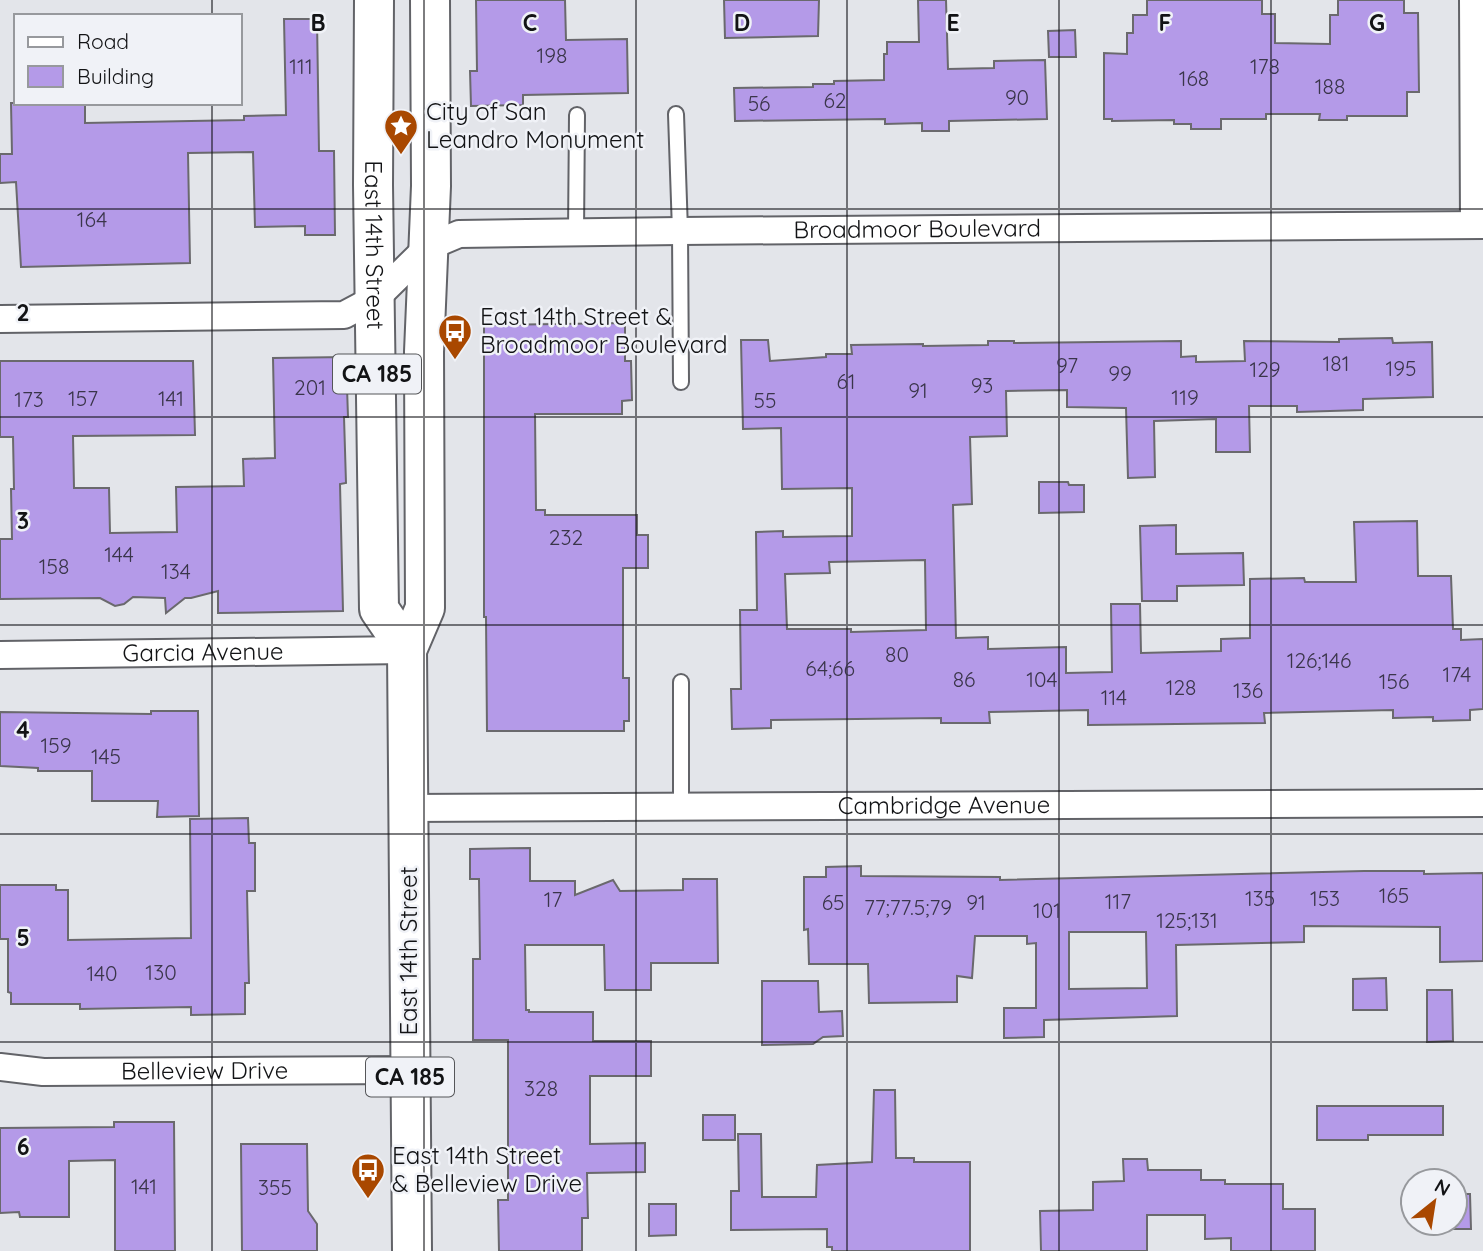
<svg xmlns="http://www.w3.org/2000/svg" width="1483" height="1251" font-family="Quicksand,sans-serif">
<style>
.building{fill:#b49ae8;stroke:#6a696d;stroke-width:2;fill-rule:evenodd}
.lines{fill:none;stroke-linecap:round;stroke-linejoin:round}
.service-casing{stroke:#626368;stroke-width:18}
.minor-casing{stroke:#626368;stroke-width:30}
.primary-casing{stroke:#626368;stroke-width:42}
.service{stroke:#fff;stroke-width:14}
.minor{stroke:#fff;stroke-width:26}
.primary{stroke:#fff;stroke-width:38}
.grid{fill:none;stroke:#121315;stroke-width:2;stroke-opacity:0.55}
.labels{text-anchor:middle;stroke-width:5;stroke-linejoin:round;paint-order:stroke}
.number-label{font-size:21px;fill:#3a354a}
.shield{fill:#f0f2f7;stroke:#555659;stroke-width:2}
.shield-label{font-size:23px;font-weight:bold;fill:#121315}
.poi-label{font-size:24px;fill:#121315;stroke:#f0f2f7;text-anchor:start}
.street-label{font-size:24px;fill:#121315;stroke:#f0f2f7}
.grid-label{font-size:23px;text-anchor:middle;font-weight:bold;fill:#121315;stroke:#f0f2f7;stroke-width:5;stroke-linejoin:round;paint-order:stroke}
</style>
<rect width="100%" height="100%" fill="#e3e5ea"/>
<g class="building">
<polygon points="476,0 565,0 566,40 627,39 628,93 523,95 523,105 471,106 470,71 477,71"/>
<polygon points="724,0 819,0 818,36 725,38"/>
<polygon points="918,0 946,0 948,69 994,68 994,61 1045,60 1047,119 949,121 949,131 922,131 922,123 885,124 885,119 735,121 734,88 813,87 813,84 834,84 834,81 884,80 884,54 887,54 887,42 919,42"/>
<polygon points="1147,0 1262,0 1262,14 1275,14 1275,43 1330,44 1330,15 1338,15 1338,0 1404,0 1404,13 1418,13 1419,92 1407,92 1407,116 1347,116 1347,120 1319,120 1320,114 1266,114 1266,119 1221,119 1221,129 1191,129 1191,124 1174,124 1174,120 1112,121 1112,119 1104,119 1104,53 1127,54 1127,33 1133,33 1133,15 1147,15"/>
<polygon points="284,19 317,19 319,151 334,151 335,235 305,235 305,226 255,227 253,152 188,153 190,263 21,267 16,182 0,183 0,154 12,154 11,103 85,103 85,123 244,120 244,116 286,115"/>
<polygon points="1075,30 1076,57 1049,57 1048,31"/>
<polygon points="625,323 625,361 631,361 632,400 622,401 622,414 535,414 536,510 545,510 545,515 637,515 637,535 648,535 648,568 623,568 623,678 629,678 629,721 624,721 624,731 487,731 486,617 484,617 484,325"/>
<path d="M1392,338L1393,343L1432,342L1433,397L1363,399V410L1297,412V406H1249L1250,452H1216V419L1154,421L1155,477L1128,478L1126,408L1067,407V390L1006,391L1007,436L970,437L972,504L953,505L956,638L988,637V649L1066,647V673L1112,672L1111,604H1140L1141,653L1221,651V639L1250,638V579L1304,578L1305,582H1356L1354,522L1417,521L1418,576H1451L1453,629H1461V640L1483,639V709L1470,710V720L1433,721V717L1393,718V710L1264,713L1265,723L1088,725V710L989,712L990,723H941V718L771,720V728L732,729L731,689H741L740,610H757L756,532L783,531V537L852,536V488L782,489L781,428L743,429L741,340H768L770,361L826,357V354H852L851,345L923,344V346L988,345V341H1014V343L1181,341V357L1196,356V362L1245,361L1244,341L1339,342V339ZM925,560L926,630L851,632V629H787L785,574L830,573L829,562Z"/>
<polygon points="346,357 348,417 344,417 346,483 340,484 343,611 218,613 218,591 191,598 185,598 166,613 165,598 133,597 124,604 115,606 100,598 0,599 0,539 12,539 11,489 14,489 13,437 0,437 0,361 193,361 195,435 73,436 74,488 109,488 110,533 177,532 176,487 244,486 243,459 275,458 273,358"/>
<polygon points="1039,482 1068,482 1069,485 1084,485 1084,512 1039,513"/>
<polygon points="1176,525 1176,554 1243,553 1244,585 1177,586 1177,601 1142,601 1140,526"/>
<polygon points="151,711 198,711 199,816 157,817 158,801 92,801 92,771 38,771 38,768 0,766 0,712 151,714"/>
<polygon points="248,818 249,843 255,843 255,891 247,891 249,983 245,983 245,1014 191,1015 191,1007 80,1009 80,1004 11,1004 11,993 8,992 8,939 0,939 0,885 56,885 56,890 68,890 68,940 191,938 190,819"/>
<polygon points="530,848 530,881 575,881 575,895 613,880 620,891 683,890 683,879 717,879 718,963 651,963 651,990 605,990 604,945 525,945 526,1010 529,1010 529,1012 593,1012 593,1041 651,1041 651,1076 590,1076 590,1144 645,1143 645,1172 587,1173 588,1218 582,1218 582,1251 499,1251 498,1200 508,1200 508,1040 473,1040 473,959 480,959 479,879 470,879 470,849"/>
<path d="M861,866V876L1000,877V880L1364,871H1424V874L1483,873V961L1440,962V927L1304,926V942L1176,945L1177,1016L1044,1020V1037L1004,1038V1008H1036V943L1027,944V936H975L972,978L957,976V1002L869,1003L868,964H809L808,929L804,930V877H826V867ZM1069,932H1146L1147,988L1069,989Z"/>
<polygon points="1386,978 1387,1010 1353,1010 1353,979"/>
<polygon points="762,981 818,981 819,1012 842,1011 843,1036 823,1037 813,1044 762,1045"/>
<polygon points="1427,990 1452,990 1453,1041 1427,1042"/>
<polygon points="874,1090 895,1090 896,1158 914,1158 914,1162 970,1162 970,1251 832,1251 832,1247 827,1247 827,1229 731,1230 731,1191 739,1191 738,1134 761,1134 762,1197 816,1197 817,1165 872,1162"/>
<polygon points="1317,1106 1443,1106 1443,1135 1368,1135 1368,1140 1317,1140"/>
<rect x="703" y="1115" width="32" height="25"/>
<polygon points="114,1122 174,1122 175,1251 115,1251 115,1160 69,1161 69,1217 20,1217 19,1212 0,1213 0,1128 114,1127"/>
<polygon points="241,1144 307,1144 308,1211 317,1224 317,1251 242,1251"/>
<polygon points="1123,1159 1147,1159 1148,1170 1201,1170 1201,1180 1225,1180 1225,1184 1283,1184 1283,1209 1315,1209 1315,1251 1231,1251 1231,1238 1205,1239 1205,1215 1147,1215 1147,1251 1041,1251 1040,1211 1093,1210 1093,1182 1124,1181"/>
<polygon points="1455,1194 1470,1194 1471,1229 1431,1229 1431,1223 1455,1223"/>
<polygon points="649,1204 676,1204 676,1235 649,1236"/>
</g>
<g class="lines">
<g class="service-casing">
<g id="service">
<polyline points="676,114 680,231 681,382"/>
<polyline points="576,233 577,115"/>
<polyline points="681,807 681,682"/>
</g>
</g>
<g class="minor-casing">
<g id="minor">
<polyline points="1473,0 1474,225"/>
<path id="s1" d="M0,319L344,315L376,298L428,247L459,234L680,231L1483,225"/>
<path id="s2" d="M0,655L407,650"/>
<path id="s3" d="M407,808L1483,803"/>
<path id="s4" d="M0,1067L43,1072L410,1070"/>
</g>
</g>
<g class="primary-casing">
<g id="primary">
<path id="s5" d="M374,0L373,185L379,609L407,650"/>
<polyline points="412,1251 407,650 425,608 424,352 431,186 430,0"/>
</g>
</g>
<use href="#service" class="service"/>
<use href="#minor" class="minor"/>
<use href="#primary" class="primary"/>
</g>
<path class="grid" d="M212,0V16M424,0V1251M636,0V1251M847,0V1251M1059,0V1251M1271,0V1251M212,103V1251M0,209H1483M0,417H1483M0,625H1483M0,834H1483M0,1042H1483"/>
<defs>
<g id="sight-pin" transform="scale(1.75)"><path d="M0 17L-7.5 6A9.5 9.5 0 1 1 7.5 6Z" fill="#a94800" stroke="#f0f2f7"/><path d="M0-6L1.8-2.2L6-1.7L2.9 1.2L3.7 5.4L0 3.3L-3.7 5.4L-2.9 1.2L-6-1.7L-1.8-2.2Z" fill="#fff"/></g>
<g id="bus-pin" transform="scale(1.75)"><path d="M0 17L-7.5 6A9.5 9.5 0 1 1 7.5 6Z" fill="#a94800" stroke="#f0f2f7"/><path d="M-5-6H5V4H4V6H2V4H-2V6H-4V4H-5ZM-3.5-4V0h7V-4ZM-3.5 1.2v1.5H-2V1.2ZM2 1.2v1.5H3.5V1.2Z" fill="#fff"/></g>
</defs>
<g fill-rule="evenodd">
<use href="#sight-pin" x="401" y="126"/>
<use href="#bus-pin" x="455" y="331"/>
<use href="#bus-pin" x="368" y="1170"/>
</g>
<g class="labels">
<g class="number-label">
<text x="552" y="63">198</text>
<text x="301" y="74">111</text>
<text x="1265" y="74">178</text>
<text x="1194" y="86">168</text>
<text x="1330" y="94">188</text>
<text x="1017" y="105">90</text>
<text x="835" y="108">62</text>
<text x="759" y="111">56</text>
<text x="92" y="227">164</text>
<text x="1336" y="371">181</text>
<text x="1067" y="373">97</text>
<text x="1401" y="376">195</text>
<text x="1265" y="377">129</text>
<text x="1120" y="381">99</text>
<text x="846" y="389">61</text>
<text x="982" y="393">93</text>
<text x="310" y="395">201</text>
<text x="918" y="398">91</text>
<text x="1185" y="405">119</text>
<text x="83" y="406">157</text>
<text x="171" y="406">141</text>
<text x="29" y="407">173</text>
<text x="765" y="408">55</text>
<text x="566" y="545">232</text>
<text x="119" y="562">144</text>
<text x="54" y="574">158</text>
<text x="176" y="579">134</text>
<text x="897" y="662">80</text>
<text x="1319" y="668">126;146</text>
<text x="830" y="676">64;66</text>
<text x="1457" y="682">174</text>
<text x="964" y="687">86</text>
<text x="1042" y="687">104</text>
<text x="1394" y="689">156</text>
<text x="1181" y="695">128</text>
<text x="1248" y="698">136</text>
<text x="1114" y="705">114</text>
<text x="56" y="753">159</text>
<text x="106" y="764">145</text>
<text x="1394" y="903">165</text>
<text x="1260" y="906">135</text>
<text x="1325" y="906">153</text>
<text x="553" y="907">17</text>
<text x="1118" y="909">117</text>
<text x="833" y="910">65</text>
<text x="976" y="910">91</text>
<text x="908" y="915">77;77.5;79</text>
<text x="1047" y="918">101</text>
<text x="1187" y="928">125;131</text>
<text x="161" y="980">130</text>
<text x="102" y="981">140</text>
<text x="541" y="1096">328</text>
<text x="144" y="1194">141</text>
<text x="275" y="1195">355</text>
</g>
<g class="shield">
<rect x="333" y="354.5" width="88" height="39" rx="5"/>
<rect x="366" y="1057.5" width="88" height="39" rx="5"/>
</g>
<g class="shield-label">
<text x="377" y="382">CA 185</text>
<text x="410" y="1085">CA 185</text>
</g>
<g class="poi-label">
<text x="426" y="120">City of San<tspan x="426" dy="28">Leandro Monument</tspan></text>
<text x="480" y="325">East 14th Street &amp;<tspan x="480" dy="28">Broadmoor Boulevard</tspan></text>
<text x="392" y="1164">East 14th Street<tspan x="392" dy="28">&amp; Belleview Drive</tspan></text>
</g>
<g class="street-label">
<text dy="8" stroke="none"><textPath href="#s1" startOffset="945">Broadmoor Boulevard</textPath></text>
<text dy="8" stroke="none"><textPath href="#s5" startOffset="245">East 14th Street</textPath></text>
<text dy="8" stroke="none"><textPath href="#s2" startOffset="203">Garcia Avenue</textPath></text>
<text dy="8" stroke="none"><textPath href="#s3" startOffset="537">Cambridge Avenue</textPath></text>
<text transform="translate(409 951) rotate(-90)" y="8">East 14th Street</text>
<text dy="8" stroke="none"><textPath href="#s4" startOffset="205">Belleview Drive</textPath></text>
</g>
</g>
<g class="grid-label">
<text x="318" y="31">B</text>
<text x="530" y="31">C</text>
<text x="742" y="31">D</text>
<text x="953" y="31">E</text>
<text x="1165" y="31">F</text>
<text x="1377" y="31">G</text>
<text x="23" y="321">2</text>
<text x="23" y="529">3</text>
<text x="23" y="738">4</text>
<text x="23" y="946">5</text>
<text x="23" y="1155">6</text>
</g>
<rect x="14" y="14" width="228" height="91" fill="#f0f2f7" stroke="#97999d" stroke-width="2"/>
<rect x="28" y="37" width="35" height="10" fill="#ffffff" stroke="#97999d" stroke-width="2"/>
<text x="77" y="49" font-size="21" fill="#121315">Road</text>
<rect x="28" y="66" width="35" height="21" fill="#b49ae8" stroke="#97999d" stroke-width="2"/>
<text x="77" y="84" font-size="21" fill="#121315">Building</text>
<g transform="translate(1434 1202) rotate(30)"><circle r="33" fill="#f0f2f7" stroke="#97999d" stroke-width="2"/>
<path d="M0-5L12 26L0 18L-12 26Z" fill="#a94800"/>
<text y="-10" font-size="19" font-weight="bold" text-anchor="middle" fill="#121315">N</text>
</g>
</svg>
